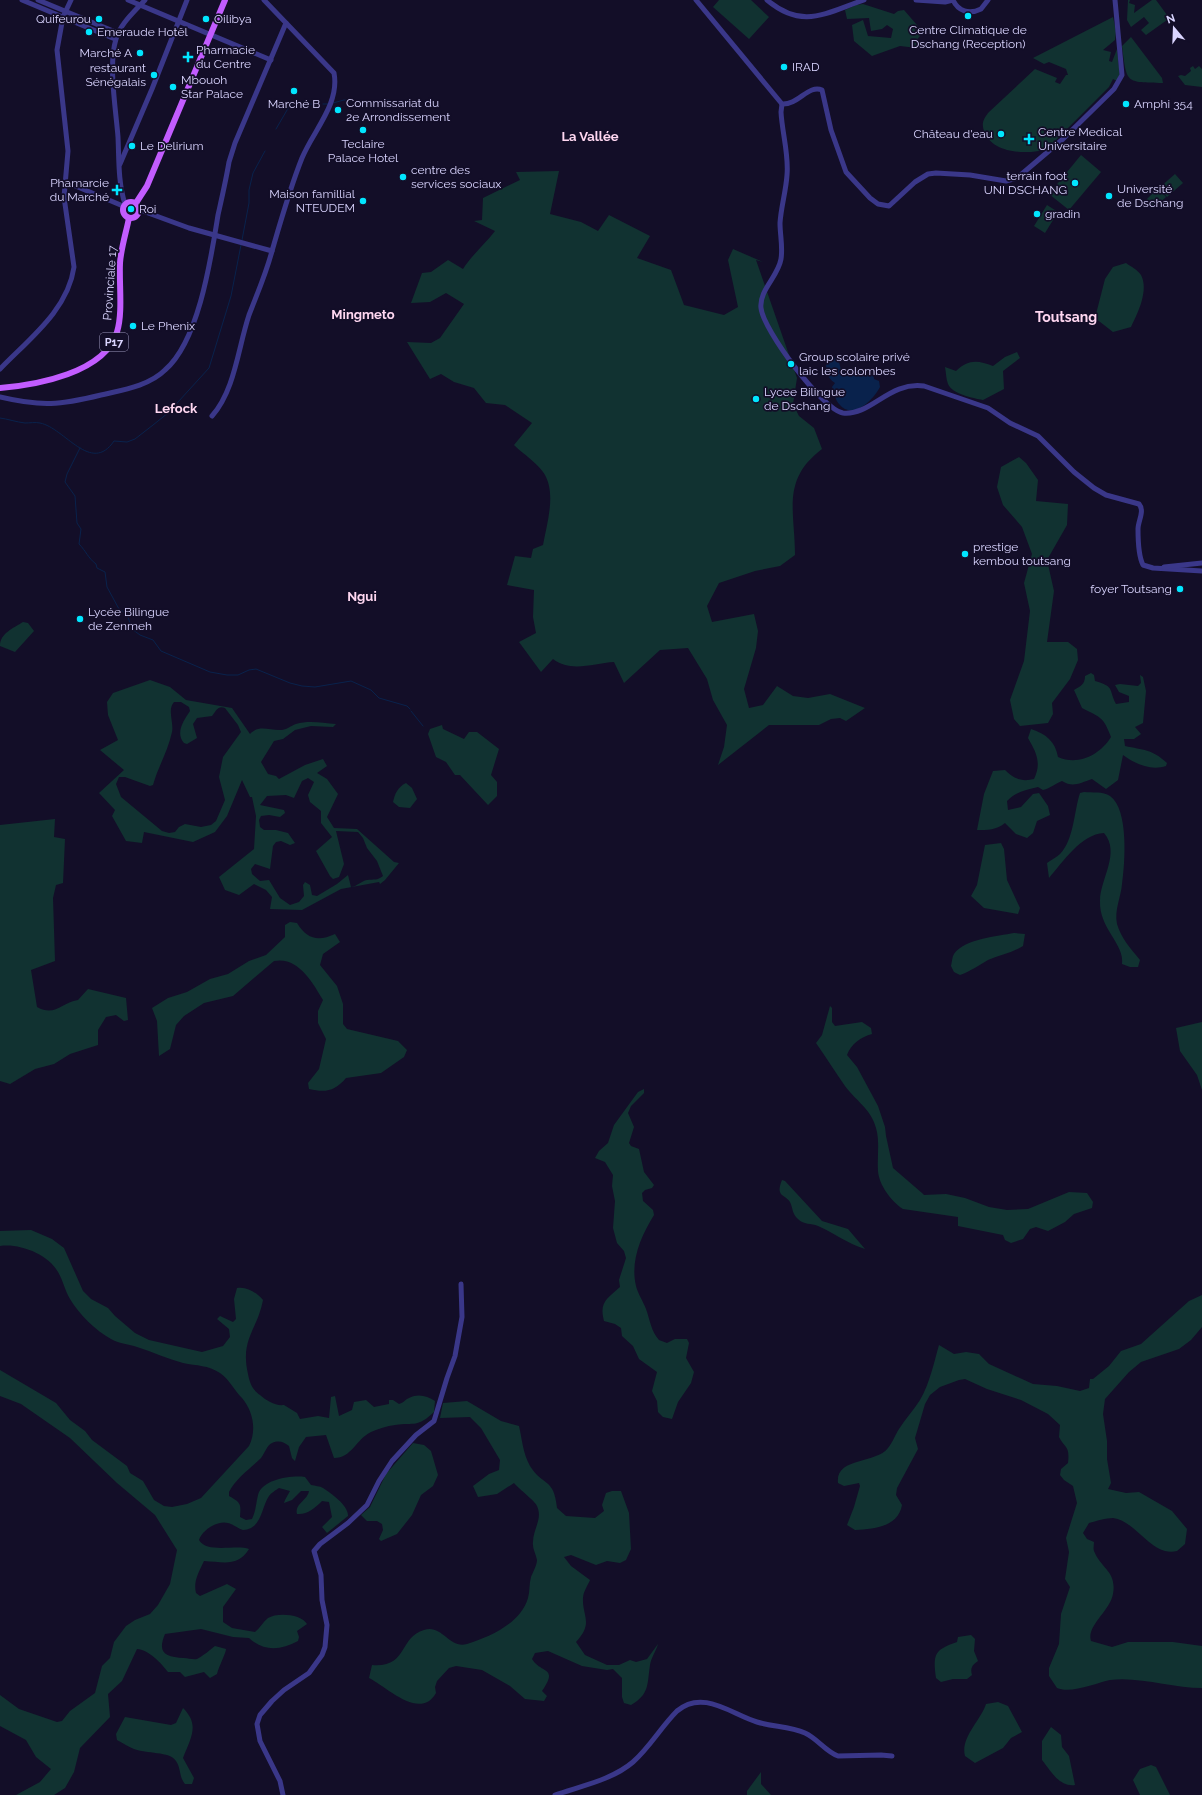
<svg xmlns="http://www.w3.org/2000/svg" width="1202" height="1795" font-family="Raleway,sans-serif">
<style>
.green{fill:#113231;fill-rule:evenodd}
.water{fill:#09224c}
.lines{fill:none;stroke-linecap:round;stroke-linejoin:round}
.stream{stroke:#09224c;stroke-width:1}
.tertiary{stroke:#3a3789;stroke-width:5}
.primary{stroke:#c25cff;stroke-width:6}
.poi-dot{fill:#01e6ff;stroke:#130e28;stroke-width:1.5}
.labels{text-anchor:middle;stroke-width:3.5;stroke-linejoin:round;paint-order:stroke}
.shield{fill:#130e28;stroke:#9e99be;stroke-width:1}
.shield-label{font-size:11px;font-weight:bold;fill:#dad5ff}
.poi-label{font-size:12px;fill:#dad5ff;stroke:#130e28;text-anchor:start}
.street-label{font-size:12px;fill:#dad5ff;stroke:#130e28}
.neighbourhood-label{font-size:13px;font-weight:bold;fill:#ffd7f1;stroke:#130e28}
.quarter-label{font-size:14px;font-weight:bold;fill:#ffd7f1;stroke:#130e28}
</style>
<rect width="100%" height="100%" fill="#130e28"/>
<g class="green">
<polygon points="719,0 751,0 769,17 749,39 713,7"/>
<polygon points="1128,0 1130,0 1129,3 1135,5 1134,13 1152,0 1156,0 1167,15 1164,17 1167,20 1146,35 1141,30 1149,23 1144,17 1131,27 1127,20"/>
<polygon points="863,4 894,14 898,11 904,10 923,32 916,41 920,44 917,48 900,46 872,56 854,41 852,25 863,20 868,36 891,38 893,29 887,25 882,29 871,31 869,18 847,19 845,10 856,5"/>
<path d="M1113,17L1116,31L1115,40L1103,50L1111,52L1109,61L1112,62L1117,49L1120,76L1117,81L1113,79L1109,87L1047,149C1028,155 992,154 984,131C981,123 984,118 989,112L1035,69L1057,78L1055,82L1060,84L1066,75H1068L1066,69L1049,62L1044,64L1033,58Z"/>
<path d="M1131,37L1162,78L1163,83C1125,82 1127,84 1122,46Z"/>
<polygon points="1193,66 1195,69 1199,66 1202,69 1202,87 1185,85 1178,76 1181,75 1185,76 1191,71 1190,68"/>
<polygon points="1081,155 1101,172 1069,210 1049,194"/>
<path d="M559,171L550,214L581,222L598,231L609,215L650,236L637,258L671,270L684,305L724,315L738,307L728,260L733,249L763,262L756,260L797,378L793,404L799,416L814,428L822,449C781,480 795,511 795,555L780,566L755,571L719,583L707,606L712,622L754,614L758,631L756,648L744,689L749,708L763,705L777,686L793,696L808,698L830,694L865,708L846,721L840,718L831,719L819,725H769L718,765L724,747L727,725L713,700L707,679L688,648L660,650L624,683L614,662C594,663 571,673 553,659L541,672L519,642L536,633L533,617L534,590L507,585L515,556L531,558L533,549L543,545C547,523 556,495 545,475C540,465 522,453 514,445L532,423L505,405L486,403L474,388L454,382L441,374L430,379L407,342L431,343L440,338L464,304L446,293L430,302L411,303L422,273L431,272L448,260L463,269C472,255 485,244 495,231L474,221L482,220L483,198L520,180L516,172Z"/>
<polygon points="1175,174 1183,183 1167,197 1159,188"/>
<polygon points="1158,188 1166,197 1153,209 1145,201"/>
<polygon points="1047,205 1058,212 1045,233 1034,226"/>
<path d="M1126,263C1130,266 1138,270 1141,275C1149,290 1138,313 1131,327L1113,332L1095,318L1105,279L1113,267Z"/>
<path d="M1017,352L1020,358L1003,371L1004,389L983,400C973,398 952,394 948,384C946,379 946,372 945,367L956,371C968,359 978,360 993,366L1005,357Z"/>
<polygon points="1019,457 1026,463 1038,480 1036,501 1068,504 1067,525 1047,560 1054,591 1047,642 1068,642 1077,649 1078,660 1070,679 1052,703 1053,714 1048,723 1020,726 1014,719 1010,700 1024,661 1030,611 1024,583 1032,554 1022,527 1003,505 997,487 1001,467"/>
<path d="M23,622L28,623L34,631L15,652L0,646C0,633 14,628 23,622Z"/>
<path d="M1091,673L1094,675L1095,681C1115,687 1108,688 1116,704L1129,702V696L1119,692L1115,685L1120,684L1138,686L1141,683L1140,675L1143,677L1146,691L1143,723L1135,727L1141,734L1134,739H1124L1125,746C1143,750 1152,749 1167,763L1166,766C1151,771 1135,764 1123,755L1118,780L1106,789L1092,779C1080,783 1073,788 1062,781C1054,784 1051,788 1043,790L1038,787C1025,790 1016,792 1007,801L1008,810L1021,807L1033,794L1039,793L1048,806L1050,815L1037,821L1033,833L1027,838L1016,834L1005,823C997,830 987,830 977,830L984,794L993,771L1005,770C1014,779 1022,782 1034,779C1042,763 1036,752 1028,738L1031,729C1046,734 1055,741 1058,757C1078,766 1100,755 1111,737C1103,716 1101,718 1082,708L1074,690C1081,686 1085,684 1085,676Z"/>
<path d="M150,680L170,687L186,700L232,708L250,734C259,724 270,731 282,730C288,729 290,726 296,724C309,720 322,723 336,724L333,727L311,726L295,730L283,739L274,741L261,762L268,774L276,776L279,779L305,765L323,759L327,766L317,773L327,779L338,794L327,817L334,828L357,829L394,862L399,863L385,880L380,884L379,882L341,889L302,910L270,909L272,897L266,890L254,884L239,895L225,890L219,877L254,849L256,816L252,797H250L242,780L227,816L215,832L193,842L144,832L142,843L126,841L112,816L115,810L99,793L124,770L100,750L118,740L108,715L107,702L113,693ZM174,702H181L189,707L190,711C184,720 175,733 184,743L187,744L197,738L193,724L197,718L212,716C216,711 218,705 225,708L238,725L241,732L223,757L219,777L225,800L216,821L211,825L201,827L185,824L179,827L175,832L169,833L162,831L121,797L116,784L119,777H125L150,786L153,785C158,767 168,751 172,732C174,722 167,710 174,702ZM308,778L314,782L308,795L310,802L321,811V823L332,837L316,851L330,876L333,879L339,877L344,864L336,831L358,832L363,838L367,848L377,861L383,876C377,881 374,879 367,880C361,881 358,886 351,887L348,875L337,884L317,896L312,895L310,885L305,882L303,885L304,896L299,902L290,905L280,898L269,880L260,881L252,874L251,869L255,864L270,869L273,846L276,842L281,841L290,845L295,843L288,833L276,830H264L260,827L259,820L261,816L269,815L280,817L285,813L284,810L260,805L267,796L286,795L294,798L302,781Z"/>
<polygon points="442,725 443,729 464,739 469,732 477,732 499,749 491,775 497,782 497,796 488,805 460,775 455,775 446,762 436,757 428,734 430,729"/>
<path d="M406,783L412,788L417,799L410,808L399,807L393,802C395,793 398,787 406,783Z"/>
<path d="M1084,792C1092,793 1103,791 1110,796C1129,809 1125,864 1122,884C1121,897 1114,910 1117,924C1121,938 1131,949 1140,960L1138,967H1130L1122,964C1125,944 1099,929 1100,901C1100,879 1121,853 1104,833C1081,834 1063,862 1049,878L1047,863C1051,860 1057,857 1060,854C1074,840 1074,811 1080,793Z"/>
<path d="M55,819L54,837L65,839L63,883L56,885L53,898L55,961L31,970L37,1007C55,1017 61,1003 78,1000L88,989L126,998L128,1020L124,1021L116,1015L106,1017L98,1030V1045L70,1054L54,1064L35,1069L10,1084L0,1081V825Z"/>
<polygon points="1001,843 1004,849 1007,880 1020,908 1018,914 984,908 971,896 977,885 985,845"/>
<path d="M290,922L297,923C307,939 318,942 335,934L340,942L323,954L320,965L337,986L343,1004V1024L347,1029L398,1041L407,1050L404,1057L381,1073L346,1078C335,1091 326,1093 309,1089L308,1083L319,1069L326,1039L318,1023V1011L323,1000C313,983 298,956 274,961L233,996L204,1003L184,1016L176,1025L170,1049L159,1056L157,1021L152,1008L168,998L187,992L210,979L228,974L249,961L266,955L285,937V925Z"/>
<path d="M1014,933L1025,934L1023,946C1012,953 1000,955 988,960C979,965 971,971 960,975L954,972L951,966C952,962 952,957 954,954C964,939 998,936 1014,933Z"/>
<path d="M830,1006L832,1008V1022L835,1026L862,1022L871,1028L872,1034C861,1037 851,1044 847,1055L857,1067L878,1106L885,1127L886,1136L893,1168L922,1193L924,1195L946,1194L965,1198L989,1207L1007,1210L1028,1209L1069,1192L1087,1193L1093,1202L1092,1208L1074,1214L1065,1222L1048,1231L1036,1227L1030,1229L1023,1239L1011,1243L1005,1240L1003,1235L958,1226V1217L903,1209C891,1201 879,1185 878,1171C877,1156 880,1142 876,1128C871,1109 856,1101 845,1086C835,1072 826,1057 816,1043L822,1035Z"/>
<polygon points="1202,1022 1202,1090 1197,1075 1180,1051 1176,1028"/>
<path d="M644,1089V1093L631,1106L628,1113L634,1127L629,1143L631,1146L639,1149L644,1172L654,1185L652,1188L645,1190L642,1193L643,1201L653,1210L654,1215C641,1236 630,1261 636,1286C638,1294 643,1301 646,1309C650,1320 651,1331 659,1340L667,1343L675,1339H687L689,1343L686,1358L694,1372L691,1383L678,1402L672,1419L663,1417L658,1412L657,1401L652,1391L657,1372L639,1359L633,1346L622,1336L621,1328L615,1324L604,1321C599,1302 607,1299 620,1287L619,1280L626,1258L624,1251L617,1243L613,1228L615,1201L612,1186L613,1175L605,1162L595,1158L599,1151L608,1143L614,1125L638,1092Z"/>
<path d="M782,1180L785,1181L822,1221L848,1229L865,1249C848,1244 834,1233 818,1226C811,1223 804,1225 798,1219C792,1214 793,1208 790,1202C785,1194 775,1197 782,1180Z"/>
<path d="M31,1230L52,1239L64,1248L83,1291L91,1299L108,1308L115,1316L135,1333L149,1340L202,1352L223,1346L230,1337L229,1329L217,1319L220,1316L233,1322L236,1319L234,1299L237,1288C247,1286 257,1293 263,1300C257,1331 240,1339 248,1374C250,1384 252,1389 260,1395C267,1401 275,1406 284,1405L297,1413L300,1419L318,1416L329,1418L331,1397L335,1396L339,1416L352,1410L354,1402L366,1400L374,1407L389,1404V1400H393L399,1404C403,1403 404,1401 407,1399C417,1393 426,1395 435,1401L434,1412C417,1428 415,1422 395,1425C387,1426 378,1429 371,1432C356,1439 352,1458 334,1458L326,1435L306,1437L299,1447L295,1461L292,1458L289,1446C284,1442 279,1440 272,1443C267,1445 265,1453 261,1458C250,1469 236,1478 229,1492V1496C241,1503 241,1503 240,1517L246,1520L252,1519C256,1511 256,1503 258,1495C262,1479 292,1475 305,1477L311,1485C315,1486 320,1486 323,1488C331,1493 349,1506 348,1516L327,1533L322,1527L332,1517L329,1502L322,1501C315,1508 307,1515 297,1514C294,1504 308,1500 309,1491H301L292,1500L284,1503L285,1500L290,1491L279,1488C276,1490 271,1493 269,1496C261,1508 262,1529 243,1530C237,1528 233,1524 228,1523C218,1520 202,1530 199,1540C207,1554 237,1544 249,1549C238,1567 224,1562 204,1561C199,1572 193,1581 196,1593L200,1596L227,1584L236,1589L223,1607V1622L232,1628L255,1632C260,1628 263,1622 268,1618C277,1612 302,1614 307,1624L297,1631L299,1637L298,1641C281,1650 264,1652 249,1638L233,1637L201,1629L165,1634C157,1653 165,1657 184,1658C188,1658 193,1660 197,1659C203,1656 210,1650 215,1646L226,1649C226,1653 219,1666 217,1674L210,1678L204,1672L185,1677L180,1672H168C162,1664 148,1649 137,1649L122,1681L108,1694L110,1717L80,1748L74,1772L65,1788L54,1795H16L40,1782L51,1769L36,1757L26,1740L0,1726V1695L19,1709L57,1722L62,1721L70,1711L95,1693L102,1666L110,1658L114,1642L126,1626L135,1620L150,1614L158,1605L170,1584L177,1550L155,1515L117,1483L70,1438L21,1404L0,1396V1370L56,1403L70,1420L85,1431L92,1440L127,1466L130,1473L143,1481L154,1500L164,1506L172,1507L187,1504L201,1498L249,1446C257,1430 253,1411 242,1398C234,1390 230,1380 220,1373C208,1365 197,1366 183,1363C168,1359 153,1352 137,1347C129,1344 120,1344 111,1339C96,1331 79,1314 70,1299C65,1291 63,1280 58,1272C48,1254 19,1243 0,1246V1231Z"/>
<path d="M1202,1295V1327L1191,1340L1179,1349L1141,1362L1129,1372L1105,1399L1103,1414L1107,1441V1459L1111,1483L1108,1489L1126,1493L1139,1492L1172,1511L1187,1529L1185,1544L1177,1551C1151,1557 1137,1521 1113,1518C1106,1518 1096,1521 1089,1523L1083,1533L1087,1539L1094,1542C1094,1545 1093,1548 1094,1551C1101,1569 1117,1571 1113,1594C1110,1611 1086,1626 1091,1641L1112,1647L1128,1642H1173L1202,1646V1688C1173,1688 1138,1676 1110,1680C1096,1683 1071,1694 1057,1688L1049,1676V1668L1059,1644L1061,1614L1070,1587L1065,1579L1069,1552L1066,1538L1077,1503L1073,1486L1064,1480L1060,1475L1061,1469L1068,1463C1070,1445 1065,1449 1059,1437L1060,1425L1048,1414L1021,1400L987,1389L965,1379L959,1380L940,1387L930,1395L925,1404L915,1438L918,1449L897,1488L896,1495L902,1505C898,1527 874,1529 855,1530L847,1525L854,1507L860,1486L859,1483L844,1486L838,1483C835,1457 876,1464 888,1448C893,1442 895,1435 899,1429C905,1419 914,1410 920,1400C930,1383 934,1362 939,1345L954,1354L966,1352L979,1354L989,1364L1033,1384L1057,1386L1080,1391L1089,1388L1090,1379H1093L1109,1366L1121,1351L1141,1344L1189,1301Z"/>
<path d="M467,1401L501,1421L519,1426C522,1439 523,1454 530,1466C543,1487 554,1477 557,1508L566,1516L595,1518L604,1511L602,1505L606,1493L612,1491H621L629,1513L631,1549L626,1560L620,1563L607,1561L596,1565L571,1555L564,1557L571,1566L590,1580C588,1585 583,1592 583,1598C582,1616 594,1623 576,1642L585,1655L607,1665H619L630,1660L636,1662L647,1659L658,1644C656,1651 651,1658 650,1665C647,1684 650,1694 631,1705L624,1703L622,1697V1678L613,1669L607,1670L582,1666L548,1651L535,1653L532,1659C541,1674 559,1666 542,1691L547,1696L544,1701L525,1699L510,1686L482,1670L456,1666L449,1668L437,1681L435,1687L436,1693C420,1721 387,1687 369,1678L372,1665C408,1668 399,1637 424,1630C442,1624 449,1649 467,1644C490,1637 521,1623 528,1598C530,1591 529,1584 531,1577C533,1572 537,1565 537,1560C536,1554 532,1548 533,1542C533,1529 543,1519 537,1506C536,1502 519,1489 514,1483L497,1494L478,1497L473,1486L489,1474L499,1470L500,1460L481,1428L470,1417L440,1418L443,1403Z"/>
<polygon points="413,1443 424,1445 431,1451 438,1475 433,1486 421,1495 412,1515 397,1534 381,1541 379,1539 383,1530 382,1524 377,1521 367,1521 361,1515 370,1507 386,1474"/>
<path d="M971,1635L975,1639L974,1651L978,1661C972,1665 970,1668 972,1675L967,1679H953L941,1682L936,1678C933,1654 934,1650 957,1642L958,1637Z"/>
<path d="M998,1702L1008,1706L1022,1732L1011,1738L1003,1748L975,1763L965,1756C960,1738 981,1720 986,1704Z"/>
<path d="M183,1708C200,1725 191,1737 183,1758L194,1778L192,1784H185C179,1777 181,1768 176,1761C170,1751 146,1754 134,1749C129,1747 123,1743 117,1740L116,1734L125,1717L171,1725L176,1723Z"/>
<path d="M1051,1727L1061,1735L1062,1747L1069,1756L1075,1785C1059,1787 1051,1771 1042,1760V1741Z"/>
<polygon points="1151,1765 1156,1767 1170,1795 1140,1795 1133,1780 1140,1769"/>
<polygon points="761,1772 761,1784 771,1795 747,1795 747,1791"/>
</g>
<path class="water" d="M832,355L839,362L841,370L850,376C857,370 864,366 873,372L874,379L879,381L880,387C873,400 853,421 839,404C835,400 835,393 832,387L835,383C826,378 825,367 827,358Z"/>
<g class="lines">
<g class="stream">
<polyline points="333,103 344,100 360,102 389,100"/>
<polyline points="323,104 328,104"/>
<polyline points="276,129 290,105 316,104"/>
<polyline points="242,240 249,203 249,190 253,173 265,151"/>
<path d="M0,418C8,419 16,422 25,423C30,423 35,422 40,423C65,428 91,475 114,441L127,442L135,439L153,425L168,413L209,368L231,296L241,245"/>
<path d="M80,448L67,474L65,482L75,496L77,523L81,529L79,544C86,551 88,558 96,564L97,568L105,572L107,587L119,609L127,614L132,629L140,635L153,640L161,651L210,672L227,675H238L249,670L256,669L290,683L302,686L315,687L351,681L371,690L379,698L407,706L410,709"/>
<polyline points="411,711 423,726"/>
</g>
<g class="tertiary">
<polyline points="22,0 115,39"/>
<polyline points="38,0 118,33"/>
<polyline points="128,0 271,60"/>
<path d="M696,0L782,104C798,105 809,84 822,90L831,130L846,172L870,198L878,204L889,206L915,182L928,174L936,173L970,175L1006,181L1017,178L1063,139L1114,89L1122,75L1115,0"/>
<path d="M767,0C803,30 825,13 864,0"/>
<path d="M916,0L945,2L953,0C958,11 969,15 981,9L988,0"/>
<path d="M782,104L781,112C782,132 789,155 787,175C786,191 781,207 780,223C780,235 783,247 781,259C778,277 759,290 761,308C763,330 823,410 843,413C871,416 889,381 924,386L988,408L1010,423L1038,436L1074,472L1094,488L1106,495L1139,504C1145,511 1138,521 1138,529C1138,540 1138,555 1143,565L1153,568L1202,571"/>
<polyline points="120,164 152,89 187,0"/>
<polyline points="66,182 123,206"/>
<path d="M125,204C118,183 119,158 118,137C116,110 108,65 116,39C120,24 135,11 145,0"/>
<path d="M140,210L189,228L272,251C281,220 290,188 302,158C313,131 340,104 334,73L264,0"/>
<path d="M0,369C29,339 68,310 74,267L64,197L68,151L57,50L63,17L71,0"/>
<path d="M0,397C42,407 60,405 101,395C122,390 149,386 165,370C199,341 211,258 218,215C222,197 226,180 229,162L235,143L286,23"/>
<path d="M212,416C235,390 238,348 249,315C257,294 266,274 272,251"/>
<polyline points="1164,567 1202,563"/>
<polyline points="283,1795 280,1781 260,1741 257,1724 260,1715 272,1701 284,1690 309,1673 322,1655 325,1647 327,1625 322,1600 321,1575 314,1551 320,1544 348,1523 367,1505 379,1481 392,1461 416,1435 434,1421 447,1378 455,1356 462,1317 461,1284"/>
<path d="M555,1795C581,1786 612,1780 633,1762C650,1747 661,1727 677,1711C703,1689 731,1714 757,1722C773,1727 790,1726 805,1733C818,1739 825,1751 838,1756L881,1755L892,1756"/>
</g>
<g class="primary">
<circle cx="131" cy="210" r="8"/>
<polyline points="136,203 147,186 225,0"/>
<path d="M0,388C36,385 105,373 117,332C123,313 119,284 120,263C121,248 126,233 129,218"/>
</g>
</g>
<g class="poi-dot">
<circle cx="968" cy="16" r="4"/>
<circle cx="99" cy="19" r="4"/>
<circle cx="206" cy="19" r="4"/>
<circle cx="89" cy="32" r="4"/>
<circle cx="140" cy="53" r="4"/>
<path d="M186 51h4v4h4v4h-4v4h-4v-4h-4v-4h4z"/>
<circle cx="784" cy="67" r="4"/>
<circle cx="154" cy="75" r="4"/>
<circle cx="173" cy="87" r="4"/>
<circle cx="294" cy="91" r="4"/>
<circle cx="1126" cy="104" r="4"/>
<circle cx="338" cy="110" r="4"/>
<circle cx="363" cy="130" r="4"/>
<circle cx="1001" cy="134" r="4"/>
<path d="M1027 133h4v4h4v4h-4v4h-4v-4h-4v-4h4z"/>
<circle cx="132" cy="146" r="4"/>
<circle cx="403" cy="177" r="4"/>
<circle cx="1075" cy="183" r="4"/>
<path d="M115 184h4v4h4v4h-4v4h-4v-4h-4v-4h4z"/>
<circle cx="1109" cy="196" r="4"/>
<circle cx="363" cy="201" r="4"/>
<circle cx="131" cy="209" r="4"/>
<circle cx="1037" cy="214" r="4"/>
<circle cx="133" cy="326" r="4"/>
<circle cx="791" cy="364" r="4"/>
<circle cx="756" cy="399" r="4"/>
<circle cx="965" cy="554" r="4"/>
<circle cx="1180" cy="589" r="4"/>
<circle cx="80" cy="619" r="4"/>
</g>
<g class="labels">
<rect class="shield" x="100" y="333" width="28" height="18" rx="3"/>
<g class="shield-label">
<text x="114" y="346">P17</text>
</g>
<g class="poi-label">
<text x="91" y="23" text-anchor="end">Quifeurou</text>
<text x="214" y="23">Oilibya</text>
<text x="968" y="34" text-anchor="middle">Centre Climatique de<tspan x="968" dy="14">Dschang (Reception)</tspan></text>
<text x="97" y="36">Emeraude Hotêl</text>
<text x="196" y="54">Pharmacie<tspan x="196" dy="14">du Centre</tspan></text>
<text x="132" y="57" text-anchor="end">Marché A</text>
<text x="792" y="71">IRAD</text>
<text x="146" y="72" text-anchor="end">restaurant<tspan x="146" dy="14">Sénégalais</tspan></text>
<text x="181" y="84">Mbouoh<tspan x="181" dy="14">Star Palace</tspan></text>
<text x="346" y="107">Commissariat du<tspan x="346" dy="14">2e Arrondissement</tspan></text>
<text x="294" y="108" text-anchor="middle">Marché B</text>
<text x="1134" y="108">Amphi 354</text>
<text x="1038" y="136">Centre Medical<tspan x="1038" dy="14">Universitaire</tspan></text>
<text x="993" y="138" text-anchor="end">Château d'eau</text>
<text x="363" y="148" text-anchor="middle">Teclaire<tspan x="363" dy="14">Palace Hotel</tspan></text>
<text x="140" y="150">Le Delirium</text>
<text x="411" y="174">centre des<tspan x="411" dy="14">services sociaux</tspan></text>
<text x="1067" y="180" text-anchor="end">terrain foot<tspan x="1067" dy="14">UNI DSCHANG</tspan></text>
<text x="109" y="187" text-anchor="end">Phamarcie<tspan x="109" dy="14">du Marché</tspan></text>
<text x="1117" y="193">Université<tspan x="1117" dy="14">de Dschang</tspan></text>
<text x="355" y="198" text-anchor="end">Maison famillial<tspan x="355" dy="14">NTEUDEM</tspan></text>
<text x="139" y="213">Roi</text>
<text x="1045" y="218">gradin</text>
<text x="141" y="330">Le Phenix</text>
<text x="799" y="361">Group scolaire privé<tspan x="799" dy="14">laic les colombes</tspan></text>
<text x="764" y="396">Lycee Bilingue<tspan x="764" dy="14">de Dschang</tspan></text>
<text x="973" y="551">prestige<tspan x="973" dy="14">kembou toutsang</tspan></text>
<text x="1172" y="593" text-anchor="end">foyer Toutsang</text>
<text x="88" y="616">Lycée Bilingue<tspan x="88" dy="14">de Zenmeh</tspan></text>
</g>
<g class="street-label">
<text transform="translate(110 283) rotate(-86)" y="4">Provinciale 17</text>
</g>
<g class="neighbourhood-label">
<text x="590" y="141">La Vallée</text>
<text x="363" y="319">Mingmeto</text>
<text x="176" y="413">Lefock</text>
<text x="362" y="601">Ngui</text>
</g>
<g class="quarter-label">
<text x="1066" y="322">Toutsang</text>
</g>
</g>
<g transform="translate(1174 28) rotate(341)" stroke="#130e28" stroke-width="3" paint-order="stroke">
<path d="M0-3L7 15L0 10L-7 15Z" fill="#dad5ff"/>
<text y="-6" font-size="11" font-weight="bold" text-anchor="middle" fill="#dad5ff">N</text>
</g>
</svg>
